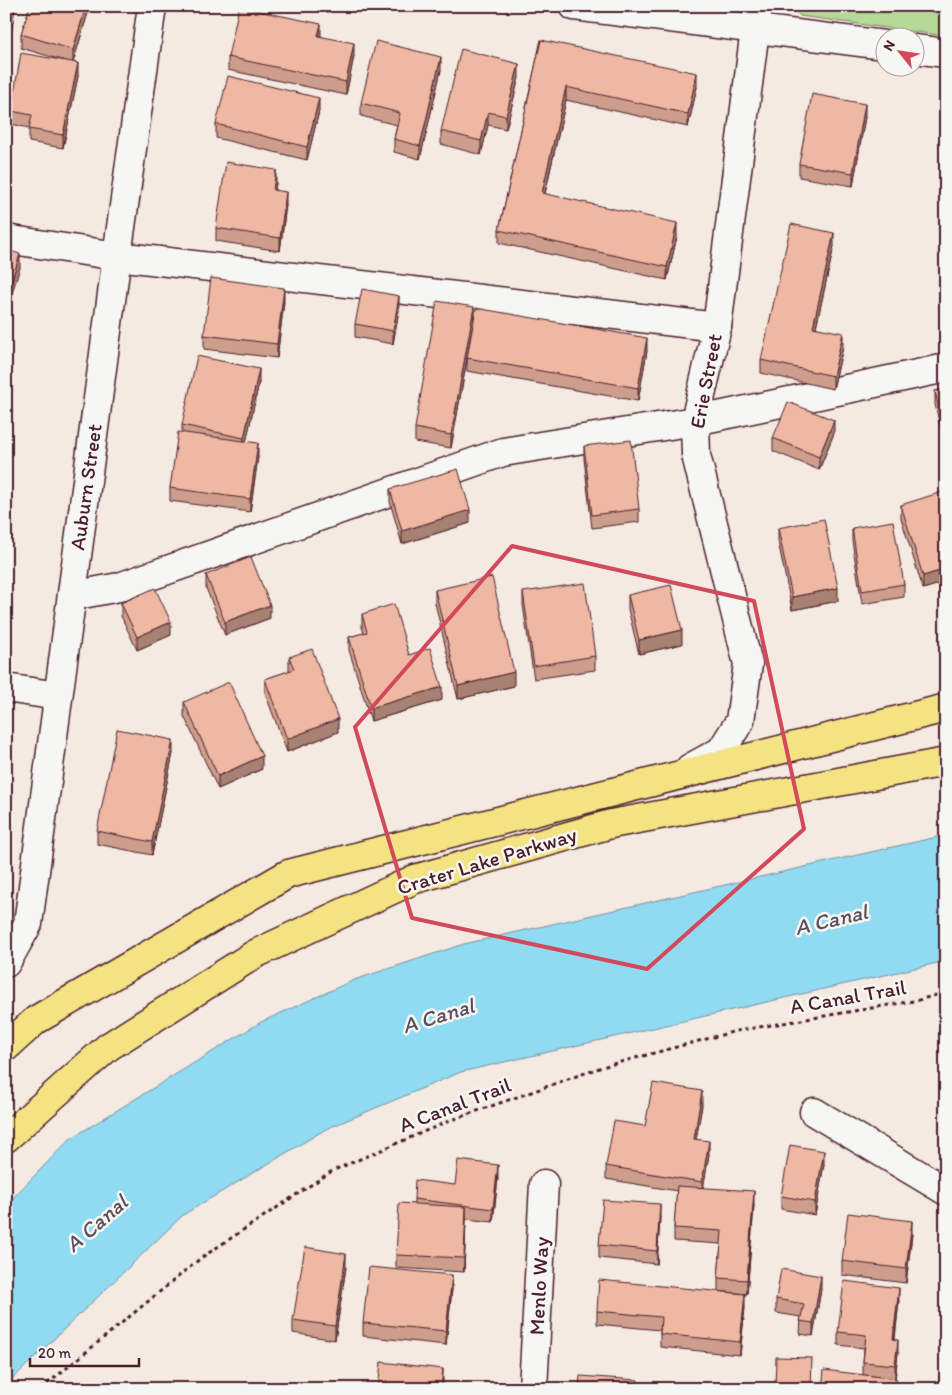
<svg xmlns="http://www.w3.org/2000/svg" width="952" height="1395" font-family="Itim,sans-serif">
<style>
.green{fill:#b3da96;stroke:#7e7c60}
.water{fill:#91dbf2;stroke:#7590a2}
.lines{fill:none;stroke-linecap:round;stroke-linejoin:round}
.minor-casing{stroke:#4a1f2b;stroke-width:31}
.major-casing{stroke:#4a1f2b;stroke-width:31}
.path{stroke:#4a1f2b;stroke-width:3;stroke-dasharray:4 4;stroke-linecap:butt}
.minor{stroke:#f6f6f2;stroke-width:28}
.major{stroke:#f4e382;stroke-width:28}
.wall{fill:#cd9e8c;stroke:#4a1f2b}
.shaded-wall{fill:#a78172;stroke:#4a1f2b}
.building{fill:#eeb8a3;stroke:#4a1f2b}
.marked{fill:none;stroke:#d1495b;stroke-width:4;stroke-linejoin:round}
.labels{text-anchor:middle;stroke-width:5;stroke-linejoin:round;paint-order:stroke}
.street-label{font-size:21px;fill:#4a1f2b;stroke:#f6f6f2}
.water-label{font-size:22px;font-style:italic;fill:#5c4e5d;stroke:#f6f6f2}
</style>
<rect width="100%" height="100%" fill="#f4eae2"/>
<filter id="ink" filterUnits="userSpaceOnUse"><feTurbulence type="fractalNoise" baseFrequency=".02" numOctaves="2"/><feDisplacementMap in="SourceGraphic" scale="10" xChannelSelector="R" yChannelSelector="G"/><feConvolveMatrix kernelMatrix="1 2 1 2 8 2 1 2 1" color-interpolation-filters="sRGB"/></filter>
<g filter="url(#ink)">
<polygon class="green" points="791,6 946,6 946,36 800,16"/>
<polygon class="water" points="946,835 946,961 461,1072 326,1129 183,1215 6,1385 6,1205 70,1139 261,1022 354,980 464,944"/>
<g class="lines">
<g class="minor-casing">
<g id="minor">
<polyline points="574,6 884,45"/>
<polyline points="914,49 946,53"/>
<polyline points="6,239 117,256 717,327"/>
<polyline points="72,596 119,587 503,452 695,421 946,368"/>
<polyline points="6,688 58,696"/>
<polyline points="690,768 721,751 740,721 748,664 696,455 695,421 717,327 758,6"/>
<polyline points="6,963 28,924 117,256 152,6"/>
<polyline points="814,1112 946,1191"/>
<polyline points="533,1389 544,1184"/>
</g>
</g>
<g class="major-casing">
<g id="major">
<polyline points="6,1047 36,1020 288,874 946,708"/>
<polyline points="6,1138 108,1047 255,954 415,879 611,824 946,762"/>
</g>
</g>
<polyline class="path" points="41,1389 201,1258 332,1171 449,1121 602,1067 736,1031 919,1000 946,992"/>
<use href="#minor" class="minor"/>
<use href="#major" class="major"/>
</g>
<g class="wall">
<polygon points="6,6 15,6 8,56 6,56"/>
<polygon points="30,6 90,6 73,62 78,76 63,148 29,142 29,128 11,124 11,111 69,62 21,48 21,34"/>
<polygon points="321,36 354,56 346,95 228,70 228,57"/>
<polygon points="541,40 697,87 688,127 566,100 545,194 677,236 667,280 499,243 499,230"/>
<polygon points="441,70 420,159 394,152 394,139 397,125 361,116 361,103"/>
<polygon points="519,77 506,129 488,125 481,155 441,144 441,131"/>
<polygon points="319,111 307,160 216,138 216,124"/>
<polygon points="865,117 853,186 799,177 799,164"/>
<polygon points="276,183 275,190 286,205 280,251 216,241 216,228"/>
<polygon points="834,246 816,327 843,347 833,389 761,373 761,360"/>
<polygon points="284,301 277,358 204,349 204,335"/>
<polygon points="399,310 393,344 355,337 355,324"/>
<polygon points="474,318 647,351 638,401 467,371 467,359 451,448 415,442 415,428"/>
<polygon points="259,382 246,442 258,457 250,512 170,501 170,488 182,433 182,425"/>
<polygon points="946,389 946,444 944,444 935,404 935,391"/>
<polygon points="834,433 819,470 773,451 773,438"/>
<polygon points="584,446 639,509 639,522 592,528 584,459"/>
<polygon points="390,489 470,523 402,544 390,502"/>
<polygon points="901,505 946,506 946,582 923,589 901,518"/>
<polygon points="778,528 838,601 792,610 778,541"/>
<polygon points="852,528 904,584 904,597 862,604 852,541"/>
<polygon points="206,575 270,618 225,635 206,588"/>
<polygon points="435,590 514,686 458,699 435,603"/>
<polygon points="523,592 595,656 595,670 534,679 523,605"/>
<polygon points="628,595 682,644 639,654 628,609"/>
<polygon points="121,603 171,635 137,650 121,616"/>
<polygon points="362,614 409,655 442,700 371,721 349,650 349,637 364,633 362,627"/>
<polygon points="289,657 338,732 287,752 265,693 265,679 289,671"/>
<polygon points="184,702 262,769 218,789 184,716"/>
<polygon points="173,753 152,855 97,844 97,831"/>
<polygon points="702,1105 696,1139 709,1154 703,1188 754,1205 747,1294 718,1291 718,1278 721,1244 674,1241 674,1228 677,1191 606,1179 606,1166 645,1126"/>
<polygon points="824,1164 815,1215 781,1209 781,1196"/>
<polygon points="498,1178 493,1222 466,1219 464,1272 396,1268 396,1255 414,1204 414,1199 455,1185"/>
<polygon points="660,1217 657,1264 599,1258 599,1245"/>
<polygon points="912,1234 906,1283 842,1275 842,1261"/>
<polygon points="346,1267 335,1340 293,1333 293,1320"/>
<polygon points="452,1289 446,1345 363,1336 363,1323"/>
<polygon points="821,1289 813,1336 800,1334 801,1317 776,1313 776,1299"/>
<polygon points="899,1301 895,1339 898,1353 895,1379 863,1375 863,1362 864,1348 838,1345 838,1332"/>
<polygon points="745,1307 740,1355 660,1347 660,1330 597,1324 597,1311"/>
</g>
<g class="shaded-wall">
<polygon points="14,6 15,6 8,56 8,43"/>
<polygon points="86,6 90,6 73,63 73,50"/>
<polygon points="321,24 321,38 318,36"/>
<polygon points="354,43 354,56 346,95 346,82"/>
<polygon points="441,57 441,70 420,159 420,146"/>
<polygon points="78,63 78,76 63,148 63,135"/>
<polygon points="519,64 519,77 506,129 506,116"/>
<polygon points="697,73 697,87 688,127 688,114"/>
<polygon points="566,87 566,100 542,206 542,193"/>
<polygon points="319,98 319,111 307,160 307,147"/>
<polygon points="865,104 865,117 853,186 853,173"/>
<polygon points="488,112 488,125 481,155 481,141"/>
<polygon points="276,170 276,183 273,203 273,190"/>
<polygon points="286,192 286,205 280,251 280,238"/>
<polygon points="677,223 677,236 667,280 667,267"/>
<polygon points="834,233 834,246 813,340 813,327"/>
<polygon points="20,254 20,268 6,312 6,299"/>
<polygon points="284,288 284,301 277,358 277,344"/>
<polygon points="399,296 399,310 393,344 393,331"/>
<polygon points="474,307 474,320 451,448 451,435"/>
<polygon points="843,333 843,347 833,389 833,376"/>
<polygon points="9,336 9,349 6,374 6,361"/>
<polygon points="647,338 647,351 638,401 638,388"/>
<polygon points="259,369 259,382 244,452 244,438"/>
<polygon points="834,420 834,433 819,470 819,457"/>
<rect x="944" y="431" width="2" height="13"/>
<polygon points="258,443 258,457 250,512 250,499"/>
<polygon points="470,510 470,523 402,544 402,531"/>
<polygon points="946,569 946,582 923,589 923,576"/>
<polygon points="838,588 838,601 792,610 792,597"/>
<polygon points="270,605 270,618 225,635 225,622"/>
<polygon points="171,622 171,635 137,650 137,637"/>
<polygon points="682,630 682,644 639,654 639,640"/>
<polygon points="514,672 514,686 458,699 458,686"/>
<polygon points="442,687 442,700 371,721 371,708"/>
<polygon points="338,719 338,732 287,752 287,739"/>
<polygon points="173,740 173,753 152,855 152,842"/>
<polygon points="262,756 262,769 218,789 218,776"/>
<polygon points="702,1091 702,1105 694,1152 694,1139"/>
<polygon points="709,1141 709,1154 702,1195 702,1182"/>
<polygon points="824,1151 824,1164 815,1215 815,1202"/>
<polygon points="498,1165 498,1178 493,1222 493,1209"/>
<polygon points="754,1191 754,1205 747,1294 747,1280"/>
<polygon points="660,1204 660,1217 657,1264 657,1251"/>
<polygon points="466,1207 466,1220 464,1272 464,1258"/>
<polygon points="912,1221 912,1234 906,1283 906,1269"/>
<polygon points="346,1254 346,1267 335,1340 335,1326"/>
<polygon points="452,1275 452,1289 446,1345 446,1331"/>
<polygon points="821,1276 821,1289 813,1336 813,1323"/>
<polygon points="899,1288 899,1301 893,1352 893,1339"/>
<polygon points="745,1294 745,1307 740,1355 740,1342"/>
<polygon points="898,1340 898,1353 895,1379 895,1365"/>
<polygon points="443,1369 443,1383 442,1389 441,1389"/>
</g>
<g class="building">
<polygon points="6,6 14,6 8,43 6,43"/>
<polygon points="30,6 86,6 73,50 21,34"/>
<polygon points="239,7 321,24 318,36 354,43 346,82 228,57"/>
<polygon points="541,40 697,73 688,114 566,87 542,193 677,223 667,267 499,230"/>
<polygon points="376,41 441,57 420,146 394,139 400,113 361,103"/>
<polygon points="461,49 519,64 506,116 488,112 481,141 441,131"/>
<polygon points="21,53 78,63 63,135 29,129 32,115 11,111"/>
<polygon points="228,76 319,98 307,147 216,124"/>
<polygon points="812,94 865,104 853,173 799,164"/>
<polygon points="226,162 276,170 273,190 286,192 280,238 216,228"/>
<polygon points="791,224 834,233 813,327 843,333 833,376 761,360"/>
<polygon points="6,250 20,254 6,299"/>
<polygon points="211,278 284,288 277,344 204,335"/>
<polygon points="362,289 399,296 393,331 355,324"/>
<polygon points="437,301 474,307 451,435 415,428"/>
<polygon points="476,308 647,338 638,388 467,358"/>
<polygon points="6,335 9,336 6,361"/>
<polygon points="197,356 259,369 244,438 182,425"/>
<polygon points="946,389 946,431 944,431 935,391"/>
<polygon points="788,402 834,420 819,457 773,438"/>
<polygon points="178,432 258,443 250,499 170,488"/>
<polygon points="631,440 639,509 592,515 584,446"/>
<polygon points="458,469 470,510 402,531 390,489"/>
<polygon points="942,492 946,506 946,569 923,576 901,505"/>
<polygon points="824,519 838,588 792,597 778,528"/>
<polygon points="893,521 904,584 862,591 852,528"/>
<polygon points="251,557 270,605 225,622 206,575"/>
<polygon points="492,577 514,672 458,686 435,590"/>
<polygon points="585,583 595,656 534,666 523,592"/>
<polygon points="671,585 682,630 639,640 628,595"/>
<polygon points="155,588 171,622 137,637 121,603"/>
<polygon points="394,604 409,655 430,648 442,687 371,708 349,637 367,632 362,614"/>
<polygon points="312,649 338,719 287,739 265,679 294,669 289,657"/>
<polygon points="229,682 262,756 218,776 184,702"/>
<polygon points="117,729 173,740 152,842 97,831"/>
<polygon points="653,1083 702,1091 694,1139 709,1141 702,1182 606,1166 614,1121 645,1126"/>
<polygon points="790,1145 824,1151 815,1202 781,1196"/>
<polygon points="458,1160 498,1165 493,1209 414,1199 415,1180 455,1185"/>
<polygon points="677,1186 754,1191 747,1280 718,1278 722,1231 674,1228"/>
<polygon points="603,1200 660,1204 657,1251 599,1245"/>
<polygon points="399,1203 466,1207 464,1258 396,1255"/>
<polygon points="848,1213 912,1221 906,1269 842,1261"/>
<polygon points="305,1247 346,1254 335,1326 293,1320"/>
<polygon points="369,1267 452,1275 446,1331 363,1323"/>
<polygon points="781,1269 821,1276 813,1323 800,1321 804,1304 776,1299"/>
<polygon points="599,1280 745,1294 740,1342 660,1334 661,1317 597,1311"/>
<polygon points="844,1281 899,1288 893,1339 898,1340 895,1365 863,1362 866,1335 838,1332"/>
<polygon points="776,1357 812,1358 811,1389 775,1389"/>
<polygon points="381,1362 443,1369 441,1389 378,1389"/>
<polygon points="824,1370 897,1379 895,1389 822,1389"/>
<polygon points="580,1376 638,1380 637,1389 579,1389"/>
</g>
</g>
<path class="marked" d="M512,546L754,601L804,829L647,969L412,918L355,727Z"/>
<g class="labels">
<g class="street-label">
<text transform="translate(706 381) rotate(-79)" y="7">Erie Street</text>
<text transform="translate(86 487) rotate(-82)" y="7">Auburn Street</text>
<text transform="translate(487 861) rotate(-17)" y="7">Crater Lake Parkway</text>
<text transform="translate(848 997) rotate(-10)" y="7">A Canal Trail</text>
<text transform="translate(455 1105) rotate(-21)" y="7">A Canal Trail</text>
<text transform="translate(539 1286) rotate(-87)" y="7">Menlo Way</text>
</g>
<g class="water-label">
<text transform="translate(831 919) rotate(-13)" y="8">A Canal</text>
<text transform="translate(438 1015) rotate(-17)" y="8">A Canal</text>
<text transform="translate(96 1223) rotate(-41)" y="8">A Canal</text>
</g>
</g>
<rect width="952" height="1395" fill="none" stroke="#f6f6f2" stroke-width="25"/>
<rect x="12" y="12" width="927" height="1370" fill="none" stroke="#4a1f2b" stroke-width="2" filter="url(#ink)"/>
<g transform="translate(900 52) rotate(300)"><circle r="24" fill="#f6f6f2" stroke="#b1a0a2"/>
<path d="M0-4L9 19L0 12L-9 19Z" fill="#d1495b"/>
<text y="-8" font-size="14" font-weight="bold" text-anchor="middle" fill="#4a1f2b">N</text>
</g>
<path d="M30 1358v8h109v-8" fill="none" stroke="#4a1f2b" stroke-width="2.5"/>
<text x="38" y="1358" font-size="15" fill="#4a1f2b" stroke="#f6f6f2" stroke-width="4" paint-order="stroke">20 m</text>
</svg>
